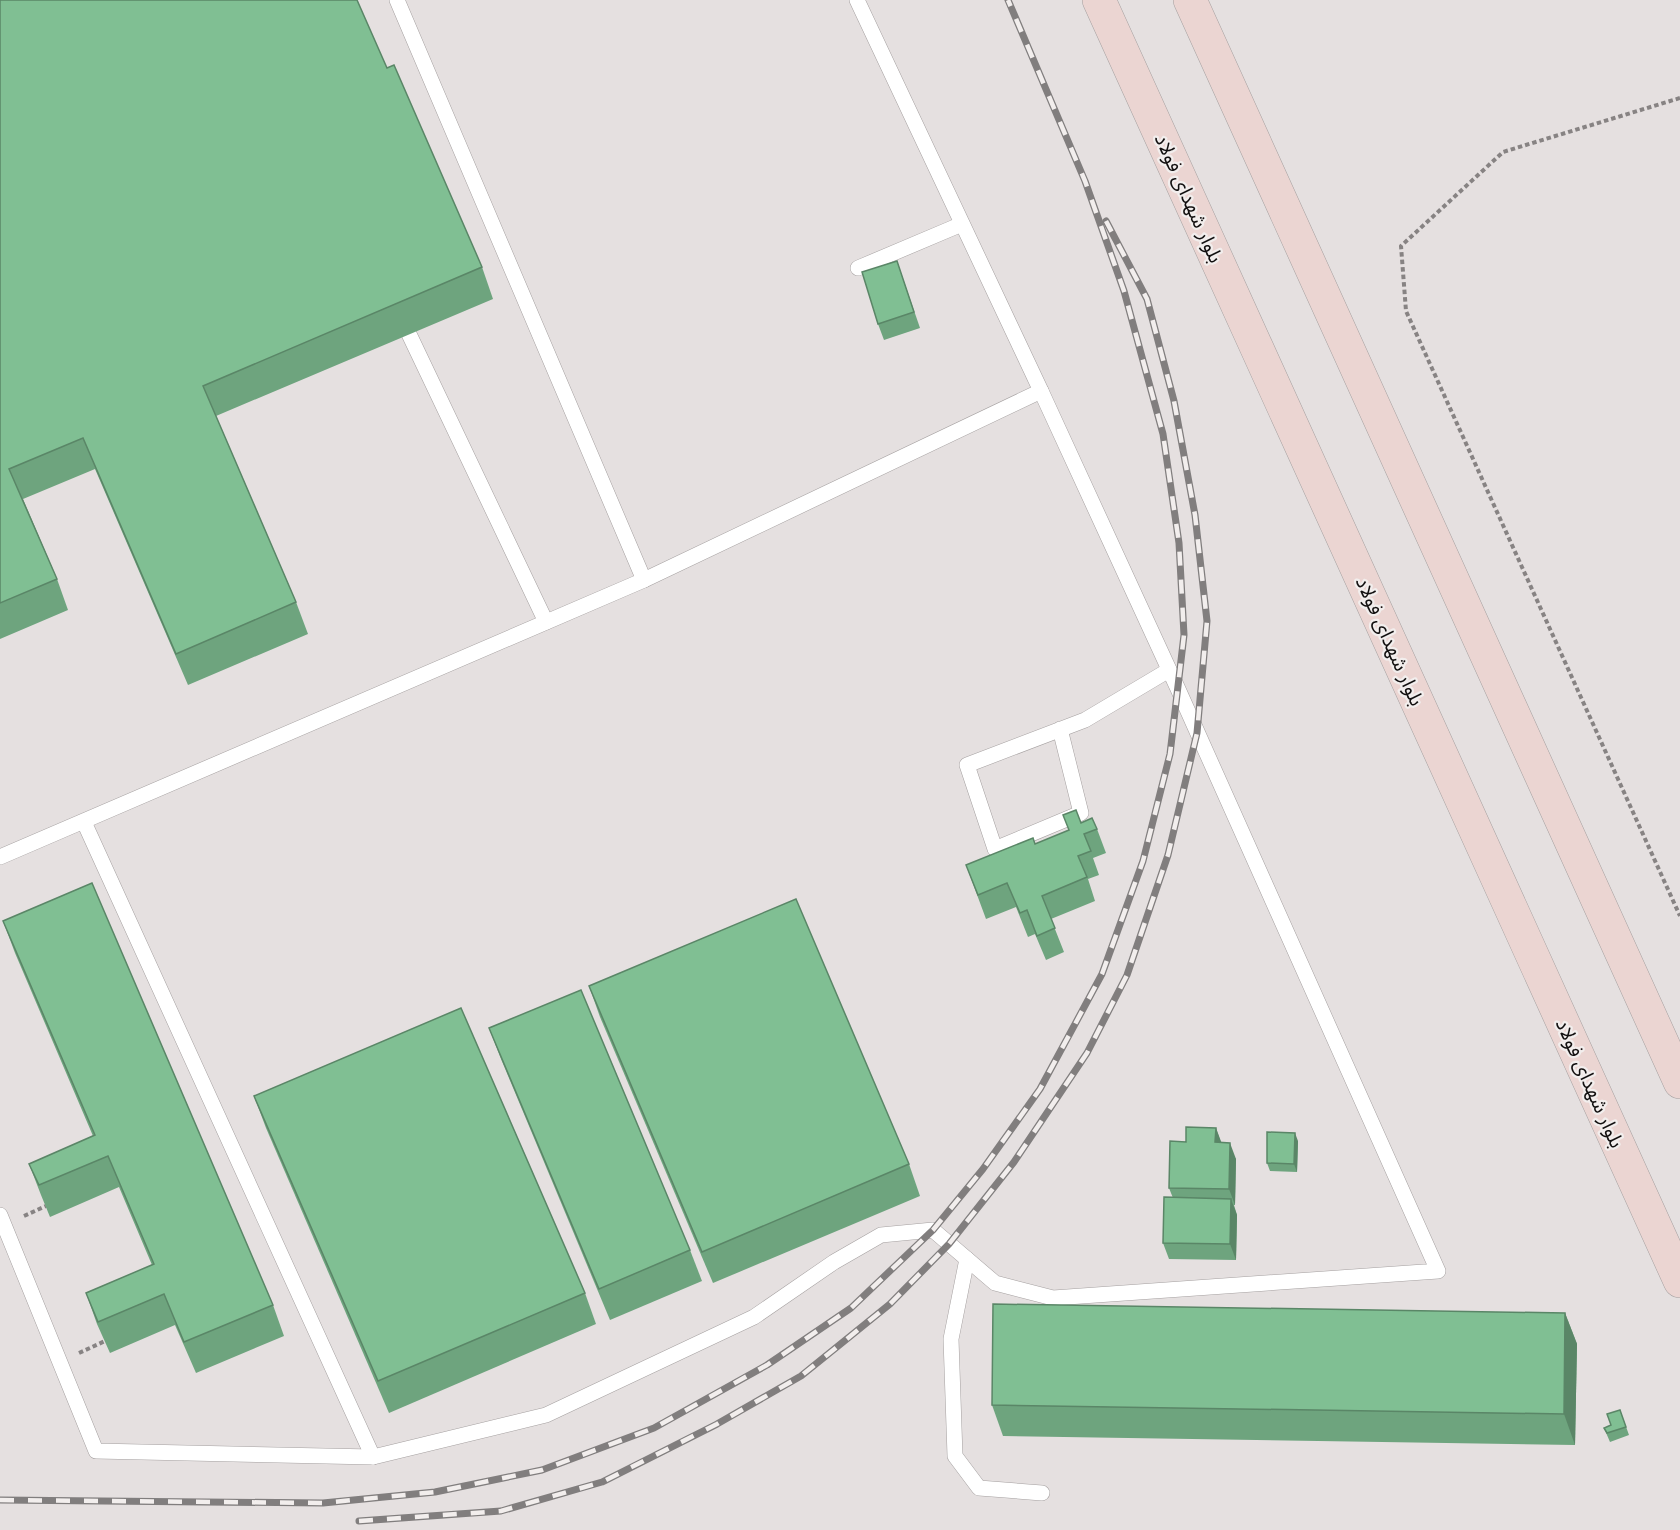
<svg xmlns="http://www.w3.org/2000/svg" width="1680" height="1530" font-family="'Golos Text','Noto Sans Arabic',sans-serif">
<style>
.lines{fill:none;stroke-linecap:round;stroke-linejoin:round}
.lane-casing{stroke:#a5a0a0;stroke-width:16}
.secondary-casing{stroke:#a5a0a0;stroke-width:34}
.path{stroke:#878383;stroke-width:4;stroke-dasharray:4.5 3;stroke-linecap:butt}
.lane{stroke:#fff;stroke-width:15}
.secondary{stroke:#ebd5d2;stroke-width:33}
.rail-casing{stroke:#817e7e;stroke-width:7}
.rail{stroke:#f2eeed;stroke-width:4.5;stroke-dasharray:14;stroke-linecap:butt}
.wall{fill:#6ea47e}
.shaded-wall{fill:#5a8667}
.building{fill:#80bf93;stroke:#5a8667;stroke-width:1.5}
.labels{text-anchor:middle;stroke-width:4.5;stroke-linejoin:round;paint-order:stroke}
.street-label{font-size:20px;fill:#121010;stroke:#f2eeed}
</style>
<rect width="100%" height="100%" fill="#e5e0e0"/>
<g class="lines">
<g class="lane-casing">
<g id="lane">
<polyline points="857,0 1041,391"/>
<polyline points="858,268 962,224"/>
<polyline points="409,334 546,622"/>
<polyline points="1060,729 1081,813 995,849 967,765 1085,720 1169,670"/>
<polyline points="84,822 373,1457"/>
<polyline points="0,857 644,580 397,0"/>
<polyline points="0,1215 96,1451 373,1457 546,1415 754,1317 834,1262 881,1235 933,1230 995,1283 1053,1298 1438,1271 1178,689 1041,391 644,580"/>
<polyline points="967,1259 951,1339 955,1456 979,1488 1042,1493"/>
</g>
</g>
<g class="secondary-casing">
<g id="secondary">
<polyline points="1099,0 1680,1281"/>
<polyline points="1190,0 1680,1082"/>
</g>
</g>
<g class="path">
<polyline points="1680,98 1503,152 1401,246 1406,311 1680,916"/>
<polyline points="24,1216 46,1206"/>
<polyline points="79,1353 105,1341"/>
</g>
<use href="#lane" class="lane"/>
<use href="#secondary" class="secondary"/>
<g class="rail-casing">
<g id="rail">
<polyline points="0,1500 323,1503 435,1492 542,1470 654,1428 767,1365 851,1308 933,1230 983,1169 1040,1089 1102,974 1143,861 1170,754 1184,635 1179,543 1163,434 1124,291 1085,181 1008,0"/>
<polyline points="359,1521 501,1511 602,1482 717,1424 801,1376 890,1304 949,1244 1014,1162 1087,1053 1127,975 1168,855 1197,733 1207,621 1195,515 1174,401 1147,299 1106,221"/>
</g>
</g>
<use href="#rail" class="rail"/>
</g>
<g class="wall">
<polygon points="0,0 387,68 482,267 493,299 216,416 296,602 308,634 188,685 95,469 23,499 57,579 68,610 0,639"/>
<polygon points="897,261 920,328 884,340 878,324"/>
<polygon points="1081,823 1097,829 1106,853 1093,858 1099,875 1088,879 1095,901 1051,919 1064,952 1046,960 1035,934 1028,937 1016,907 986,919 966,865 1035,844 1069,831"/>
<polygon points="3,921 273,1305 284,1336 196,1373 175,1325 110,1353 97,1324 86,1293 152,1265 119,1187 50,1217 41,1195 29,1164 93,1136 15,953"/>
<polygon points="589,986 909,1164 920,1196 713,1283 600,1017"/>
<polygon points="489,1028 690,1250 702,1281 610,1320 501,1059"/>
<polygon points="254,1096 585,1293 596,1324 389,1413 266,1128"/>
<polygon points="1216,1128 1221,1143 1236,1159 1235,1205 1234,1205 1237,1215 1236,1260 1169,1259 1163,1243 1173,1198 1169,1188 1186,1142"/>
<polygon points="1298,1141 1297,1172 1270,1171 1267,1163"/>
<polygon points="1565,1313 1577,1344 1575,1445 1003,1436 992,1405"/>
<polygon points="1620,1410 1629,1435 1610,1442 1604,1428 1611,1425"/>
</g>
<g class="shaded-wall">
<polygon points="1216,1128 1222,1144 1215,1142"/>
<polygon points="1295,1133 1298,1141 1297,1172 1294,1164"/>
<polygon points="1230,1143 1236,1159 1235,1205 1229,1189"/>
<polygon points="1231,1199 1237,1215 1236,1260 1230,1244"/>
<polygon points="1565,1313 1577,1344 1575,1445 1564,1414"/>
</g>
<g class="building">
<polygon points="0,0 357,0 387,68 394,65 482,267 203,386 296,602 176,654 83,438 9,469 57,579 0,603"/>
<polygon points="897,261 914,312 878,324 862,272"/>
<polygon points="1076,810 1081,823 1092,818 1097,829 1084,834 1091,851 1078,856 1087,877 1042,896 1055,928 1037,936 1027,910 1020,913 1007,883 978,895 966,865 1033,838 1035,844 1069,830 1063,815"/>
<polygon points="92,883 273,1305 184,1342 164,1294 98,1322 86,1293 154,1264 108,1156 39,1185 29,1164 95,1135 3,921"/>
<polygon points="796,899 909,1164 702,1252 589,986"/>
<polygon points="581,990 690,1250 599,1289 489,1028"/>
<polygon points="461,1008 585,1293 378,1381 254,1096"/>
<polygon points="1186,1127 1216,1128 1215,1142 1230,1143 1229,1189 1169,1188 1170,1141 1186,1142"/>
<polygon points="1267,1132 1295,1133 1294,1164 1267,1163"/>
<polygon points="1164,1197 1231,1199 1230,1244 1163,1243"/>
<polygon points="993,1304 1565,1313 1564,1414 992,1405"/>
<polygon points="1620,1410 1626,1427 1607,1433 1604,1428 1611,1425 1607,1414"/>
</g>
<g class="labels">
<g class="street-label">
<text transform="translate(1189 198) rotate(66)" y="7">بلوار شهدای فولاد</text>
<text transform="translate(1390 641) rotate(66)" y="7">بلوار شهدای فولاد</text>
<text transform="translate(1590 1083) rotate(66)" y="7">بلوار شهدای فولاد</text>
</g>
</g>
</svg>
